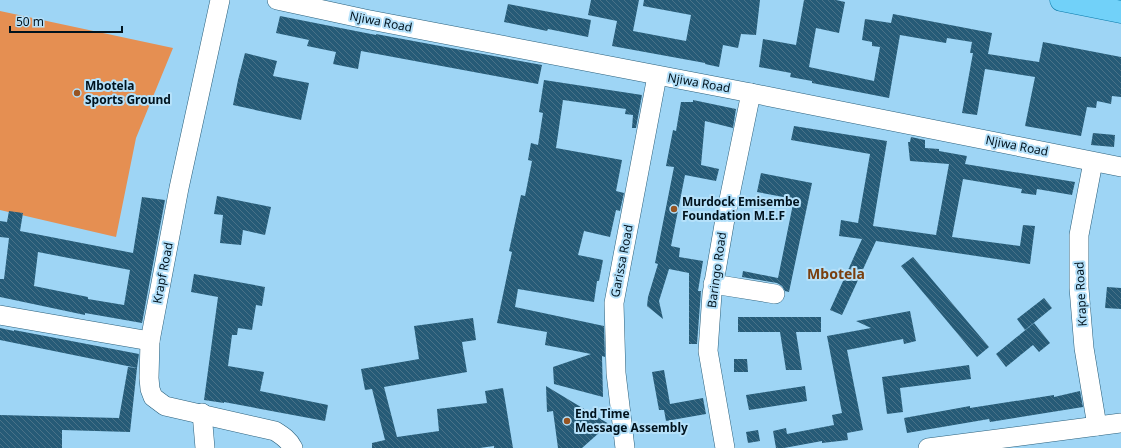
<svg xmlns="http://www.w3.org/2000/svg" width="1121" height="448" font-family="'Noto Sans',sans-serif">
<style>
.pitch{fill:#e58f52}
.building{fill:url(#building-back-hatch);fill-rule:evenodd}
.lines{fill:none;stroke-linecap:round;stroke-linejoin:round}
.minor-casing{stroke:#2a5f7b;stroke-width:20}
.major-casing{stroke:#0c7baa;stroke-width:23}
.minor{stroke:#fff;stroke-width:19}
.major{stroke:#71d1f9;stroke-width:22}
.poi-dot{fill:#975523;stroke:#b5e1fa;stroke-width:1.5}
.labels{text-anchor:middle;stroke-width:4;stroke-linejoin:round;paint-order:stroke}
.street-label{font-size:12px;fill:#00131e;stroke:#b5e1fa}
.poi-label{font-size:12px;font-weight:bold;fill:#00131e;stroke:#b5e1fa;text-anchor:start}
.quarter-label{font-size:14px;font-weight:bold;fill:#7a3f0e;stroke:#b5e1fa}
</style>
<defs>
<pattern id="building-back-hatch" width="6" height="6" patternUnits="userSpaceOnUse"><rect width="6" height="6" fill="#265b77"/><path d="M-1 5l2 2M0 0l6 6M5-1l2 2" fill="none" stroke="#497288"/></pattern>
</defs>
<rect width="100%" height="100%" fill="#9ed5f5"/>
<polygon class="pitch" points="0,11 173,48 136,138 116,237 0,210"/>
<g class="building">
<polygon points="591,0 639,0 633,31 686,41 691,15 643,6 644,0 760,0 756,35 741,34 738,48 723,45 719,67 705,64 705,63 612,46 617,21 588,15"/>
<polygon points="804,0 836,0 845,2 839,33 816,28 809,67 874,81 880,47 872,46 872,42 862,40 865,19 891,23 893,14 992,33 988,54 1039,62 1043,42 1121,57 1121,97 1112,96 1111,104 1097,101 1096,108 1087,107 1081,136 1025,126 1035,77 985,69 977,115 962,113 973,53 970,53 972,42 947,38 946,43 900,35 889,98 812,83 812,81 790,77 791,73 759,67 763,39 796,45"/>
<polygon points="508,4 591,20 588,37 548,29 547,31 504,22"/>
<polygon points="280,16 376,35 376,34 542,65 538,84 361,51 358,69 333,64 336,52 307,46 309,40 276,33"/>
<polygon points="245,53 277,61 273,76 309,83 301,120 233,105 238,80"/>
<polygon points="544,80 642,95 636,128 632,128 633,115 625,114 626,109 563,100 556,148 622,160 616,191 624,193 620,211 616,210 610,237 584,231 578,255 603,260 599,281 597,281 594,302 518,289 515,307 604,326 605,357 602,356 603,397 554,384 553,367 591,354 545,345 547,332 497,323 512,252 509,251 521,195 525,196 532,161 528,160 531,143 538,145 543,113 539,112"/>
<polygon points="693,100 736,109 733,128 705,121 701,165 719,169 716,181 685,175 671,246 680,248 679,257 703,261 698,291 701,291 697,344 689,344 689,273 669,269 659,301 663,319 647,306 648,297 658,264 655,263 674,167 666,166 673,130 676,131 681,102 693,102"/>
<polygon points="794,126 887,141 873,226 936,235 949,164 910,161 908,142 910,142 911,137 925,140 925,148 939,149 939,151 967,156 965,164 1075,182 1072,195 1037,189 1036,195 1021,193 1022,189 963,179 952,237 1020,246 1023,225 1035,226 1030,264 876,241 842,315 830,310 862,239 839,236 841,220 858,223 870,154 791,140"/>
<polygon points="1093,133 1115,135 1114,147 1091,145"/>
<polygon points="761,173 812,183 789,292 785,291 782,286 777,283 742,277 743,271 778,278 794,199 757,192"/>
<polygon points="217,196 271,207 265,235 243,230 241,245 220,243 223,215 214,214"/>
<path d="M142,197L165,200L142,323L85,313V315L0,297V279H4L9,238L0,237V221L7,222L9,211L23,213L20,231L133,253ZM38,252L130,270L124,305L88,299V297L34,286Z"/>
<polygon points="913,257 989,347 977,357 901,266"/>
<polygon points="194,274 265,287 262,306 256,305 252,330 238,328 237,335 232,335 228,366 264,372 260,391 328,405 325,421 224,402 224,403 204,400 218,297 191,292"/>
<polygon points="1107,287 1121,288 1121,309 1105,308"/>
<polygon points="1044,298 1052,308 1025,330 1017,319"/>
<polygon points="910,311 916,341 904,344 903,339 847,350 863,430 847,433 848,440 822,443 822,441 784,448 776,448 773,431 786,428 787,434 834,425 832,415 842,413 827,336 871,328 856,321"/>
<polygon points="738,317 821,317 821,332 796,332 802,370 786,370 780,332 738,332"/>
<polygon points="473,318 476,340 462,342 467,372 384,387 397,437 439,431 437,409 487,403 485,391 503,388 513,448 494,448 494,446 480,448 372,448 372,443 385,440 372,389 365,390 361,369 419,359 414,326"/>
<polygon points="1034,323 1050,343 1039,352 1033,345 1006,367 996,354"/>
<polygon points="0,328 14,331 14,330 139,354 137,368 0,340"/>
<polygon points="734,359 747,359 748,372 734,372"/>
<polygon points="969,365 971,379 900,388 903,412 887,414 882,377"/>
<polygon points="128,367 137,368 130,432 62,430 62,448 0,448 0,415 119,418"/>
<polygon points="664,370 670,404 703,398 706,414 666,421 664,410 659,410 652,372"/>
<polygon points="546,386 609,424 582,448 558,448 553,411 547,412"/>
<polygon points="805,386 807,401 749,410 746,395"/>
<polygon points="1080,391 1083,407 990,422 989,419 907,433 904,418 970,406 970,408 1054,395 1054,397"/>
<polygon points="758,430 760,441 748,443 746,432"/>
</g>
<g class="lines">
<g class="minor-casing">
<g id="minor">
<path d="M220,0L179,188L150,341L149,378L150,389L153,397L165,406L275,431C283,436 289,440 293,448"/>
<polyline points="277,0 365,19 751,93 1121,167"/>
<polyline points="1093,162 1079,235 1079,288 1084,348 1097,426"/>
<polyline points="713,284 775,294"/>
<polyline points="0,315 150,341"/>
<polyline points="202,413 205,448"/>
<polyline points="625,448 616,373 614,303 657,76"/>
<polyline points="725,448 708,351 712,294 725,219 751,93"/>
<polyline points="928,448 1121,423"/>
</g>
</g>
<g class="major-casing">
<polyline id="major" points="1061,0 1121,12"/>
</g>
<use href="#minor" class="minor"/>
<use href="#major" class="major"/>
</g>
<g class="poi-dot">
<circle cx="77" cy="93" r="4"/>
<circle cx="674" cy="209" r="4"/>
<circle cx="567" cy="421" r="4"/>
</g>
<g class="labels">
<g class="street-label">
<text transform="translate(381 22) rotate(11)" y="4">Njiwa Road</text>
<text transform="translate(699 83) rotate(10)" y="4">Njiwa Road</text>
<text transform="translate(1017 146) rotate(11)" y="4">Njiwa Road</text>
<text transform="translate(622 261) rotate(-79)" y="4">Garissa Road</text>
<text transform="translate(717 270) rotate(-82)" y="4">Baringo Road</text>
<text transform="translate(163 273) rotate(-79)" y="4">Krapf Road</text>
<text transform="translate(1081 294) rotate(-93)" y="4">Krape Road</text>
</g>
<g class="poi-label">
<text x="85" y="90">Mbotela<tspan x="85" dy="14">Sports Ground</tspan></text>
<text x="682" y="206">Murdock Emisembe<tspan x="682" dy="14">Foundation M.E.F</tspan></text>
<text x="575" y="418">End Time<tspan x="575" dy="14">Message Assembly</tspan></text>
</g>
<g class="quarter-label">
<text x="836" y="279">Mbotela</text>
</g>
</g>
<path d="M10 26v6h112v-6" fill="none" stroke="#00131e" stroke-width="2"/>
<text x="16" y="26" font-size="12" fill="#00131e" stroke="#b5e1fa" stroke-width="3" paint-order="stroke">50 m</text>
</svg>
